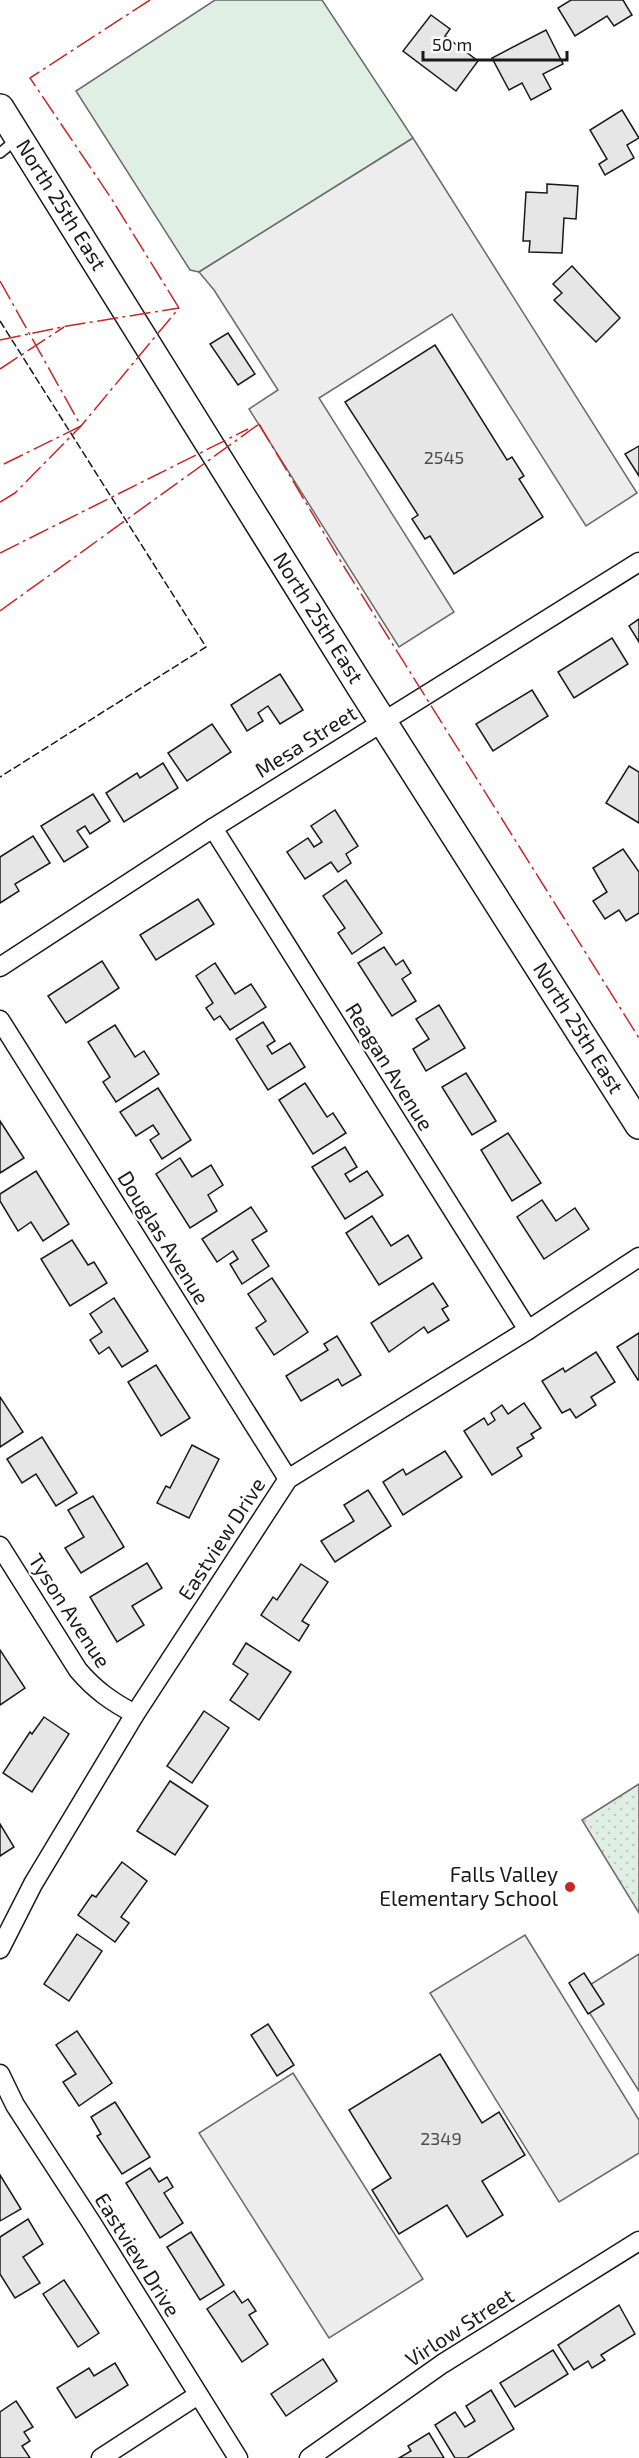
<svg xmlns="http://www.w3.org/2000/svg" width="639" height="2458" font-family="'Exo 2',sans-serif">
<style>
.grass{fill:url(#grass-dots);stroke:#6a6a6a;stroke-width:1.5}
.pitch{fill:#e0efe3;stroke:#6a6a6a;stroke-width:1.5}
.parking{fill:#ededed;stroke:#6a6a6a;stroke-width:1.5}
.building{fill:#e6e6e6;stroke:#1a1a1a;stroke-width:1.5}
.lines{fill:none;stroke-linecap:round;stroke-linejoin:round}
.lane-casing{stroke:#1a1a1a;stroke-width:12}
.street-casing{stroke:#1a1a1a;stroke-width:21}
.primary-casing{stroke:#1a1a1a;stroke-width:30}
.lane{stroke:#fff;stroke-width:9}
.street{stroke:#fff;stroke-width:18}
.primary{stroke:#fff;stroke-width:27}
.fence{stroke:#1a1a1a;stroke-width:1.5;stroke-dasharray:8 3;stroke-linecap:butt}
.power{stroke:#c62828;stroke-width:1.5;stroke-dasharray:21 4.5 3 4.5;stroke-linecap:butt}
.poi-dot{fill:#c62828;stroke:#fff;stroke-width:2}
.labels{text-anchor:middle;stroke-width:4.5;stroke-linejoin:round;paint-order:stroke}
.number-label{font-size:18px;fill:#4d4d4d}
.street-label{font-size:21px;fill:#1a1a1a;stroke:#fff}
.poi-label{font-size:21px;fill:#1a1a1a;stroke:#fff;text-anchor:end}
</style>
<defs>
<pattern id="grass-dots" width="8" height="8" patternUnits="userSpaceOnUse" patternTransform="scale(1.5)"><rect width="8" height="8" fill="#e0efe3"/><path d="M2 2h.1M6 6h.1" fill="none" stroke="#c0ccc2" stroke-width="1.8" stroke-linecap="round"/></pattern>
</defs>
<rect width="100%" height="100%" fill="#fff"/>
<polygon class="grass" points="639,1784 639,1913 582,1820"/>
<polygon class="pitch" points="215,0 322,0 413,138 199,272 190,270 76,91"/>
<g class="parking">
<polygon points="413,138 637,493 586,526 452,314 319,398 454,612 399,647 249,409 278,390 214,290 199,272"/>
<polygon points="525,1935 639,2120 639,2153 559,2202 430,1993"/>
<polygon points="639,1954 639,2091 577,1993"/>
<polygon points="293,2073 423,2279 329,2338 199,2133"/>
</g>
<g class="building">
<polygon points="571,0 623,0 632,15 614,26 607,16 575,36 558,8"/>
<polygon points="431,15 450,29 445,36 478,61 456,91 403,51"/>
<polygon points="546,30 563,64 543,74 551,89 531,100 522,83 509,90 492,58"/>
<polygon points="622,110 639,138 627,145 634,158 605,175 599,164 607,159 590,130"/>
<polygon points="547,184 578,186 576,219 564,218 562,253 529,252 530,241 523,241 526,192 547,193"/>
<polygon points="572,266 620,318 596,342 554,300 562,293 553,284"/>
<polygon points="228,333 255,374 238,385 210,344"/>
<polygon points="435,345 507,460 512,457 524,476 519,479 543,517 454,574 430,536 425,539 412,519 418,515 345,402"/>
<polygon points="639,446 639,476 625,454"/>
<polygon points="639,619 639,642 629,626"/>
<polygon points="612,638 628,664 574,698 558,672"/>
<polygon points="280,674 303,710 280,724 268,706 258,713 263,721 247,731 231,705"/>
<polygon points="532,690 548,716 493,751 476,724"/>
<polygon points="212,724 231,752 187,781 168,753"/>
<polygon points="163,763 178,788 124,822 106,793 137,773 140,778"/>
<polygon points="629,766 639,772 639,823 606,803"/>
<polygon points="93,794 110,821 90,834 85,826 77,831 88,847 64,862 41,826"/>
<polygon points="335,810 358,846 346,854 351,863 338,872 331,862 305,879 287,852 308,838 314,847 322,842 311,826"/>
<polygon points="33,836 50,863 15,884 19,891 0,903 0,857"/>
<polygon points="623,849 639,872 639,913 626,921 619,910 605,919 593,901 607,892 593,868"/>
<polygon points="346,880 382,933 352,954 338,933 345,928 323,896"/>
<polygon points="198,899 214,924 156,960 140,935"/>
<polygon points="384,947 396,965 403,960 411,973 402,979 416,1001 392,1016 358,963"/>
<polygon points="102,961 119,988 66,1023 48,996"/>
<polygon points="215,963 235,994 251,984 266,1007 230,1030 220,1016 214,1020 206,1008 213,1003 196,976"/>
<polygon points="439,1005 465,1048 426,1071 413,1049 429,1039 416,1019"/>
<polygon points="263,1022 275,1041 267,1046 272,1054 290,1043 305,1067 268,1090 236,1039"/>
<polygon points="115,1025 135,1057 144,1051 159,1074 116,1102 103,1082 110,1077 88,1042"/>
<polygon points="466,1073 496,1121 472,1135 442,1087"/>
<polygon points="305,1083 327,1117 333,1113 346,1133 313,1154 279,1100"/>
<polygon points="158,1088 191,1140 162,1159 150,1140 159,1134 153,1125 136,1136 120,1112"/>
<polygon points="0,1121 24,1158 0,1173"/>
<polygon points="508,1133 541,1183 512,1201 481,1150"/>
<polygon points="345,1147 357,1167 345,1174 350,1182 367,1171 383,1195 345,1219 312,1167"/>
<polygon points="180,1158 192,1177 211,1165 223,1185 208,1195 217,1211 190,1228 156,1174"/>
<polygon points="36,1171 69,1224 43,1241 31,1222 18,1231 0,1201 0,1194"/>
<polygon points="542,1200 556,1221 575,1208 589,1229 544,1259 517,1217"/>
<polygon points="251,1207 267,1231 252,1240 269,1266 242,1284 230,1264 238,1259 233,1251 217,1262 202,1239"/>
<polygon points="372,1216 391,1246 408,1235 422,1258 379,1285 346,1233"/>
<polygon points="72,1240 88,1265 94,1262 107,1283 70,1306 41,1259"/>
<polygon points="272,1278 308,1332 274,1355 256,1328 266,1321 248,1294"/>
<polygon points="433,1283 448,1306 442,1309 449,1320 428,1333 424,1327 389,1352 371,1323"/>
<polygon points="114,1298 148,1351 122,1367 109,1347 99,1354 90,1340 102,1332 90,1314"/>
<polygon points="639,1333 639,1379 638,1380 617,1347"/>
<polygon points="337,1336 361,1375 342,1386 338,1379 301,1401 286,1376 328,1350 324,1344"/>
<polygon points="596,1352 615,1382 591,1397 596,1405 576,1418 570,1409 562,1413 542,1381 563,1368 565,1372"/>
<polygon points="156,1365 190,1418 161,1436 128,1382"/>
<polygon points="0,1397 23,1432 0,1447"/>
<polygon points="524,1403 541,1428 531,1434 534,1438 517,1448 522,1456 492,1475 464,1431 484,1418 488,1425 495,1420 491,1413 502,1405 508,1414"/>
<polygon points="42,1437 77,1493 56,1506 36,1474 22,1483 7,1459"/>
<polygon points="192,1445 219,1459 189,1518 157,1503 166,1486 170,1488"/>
<polygon points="445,1451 462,1477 403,1515 383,1482 403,1469 406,1475"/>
<polygon points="368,1490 391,1526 335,1562 321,1541 354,1521 344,1505"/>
<polygon points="93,1496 124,1547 81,1573 65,1548 84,1537 68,1510"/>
<polygon points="147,1563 162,1588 132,1606 144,1625 117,1642 90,1597"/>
<polygon points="301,1564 328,1582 302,1621 309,1625 299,1641 261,1615 273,1597 277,1600"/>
<polygon points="246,1643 291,1672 259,1720 230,1700 248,1674 233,1664"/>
<polygon points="0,1650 25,1688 0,1705"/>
<polygon points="204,1711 229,1728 192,1783 167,1766"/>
<polygon points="44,1717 69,1734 32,1792 3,1773 30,1732 32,1734"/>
<polygon points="170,1781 208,1806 175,1855 137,1831"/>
<polygon points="0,1824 14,1847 0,1856"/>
<polygon points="122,1862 147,1881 121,1917 129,1923 115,1942 78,1915 92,1895 96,1897"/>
<polygon points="77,1934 102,1951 69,2001 44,1984"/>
<polygon points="584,1973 604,2004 588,2014 569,1983"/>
<polygon points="268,2024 294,2065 277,2076 251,2035"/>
<polygon points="77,2031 112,2083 79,2106 63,2082 76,2074 56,2045"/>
<polygon points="440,2054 482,2123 499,2112 525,2155 482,2181 503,2215 467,2237 447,2205 399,2234 372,2190 391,2178 349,2110"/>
<polygon points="115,2102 150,2157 122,2174 97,2136 101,2134 91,2117"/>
<polygon points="150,2168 159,2182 167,2177 173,2187 164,2193 183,2223 160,2238 126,2183"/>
<polygon points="0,2175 21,2209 0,2221"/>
<polygon points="28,2219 43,2244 23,2257 40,2283 15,2298 0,2274 0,2237"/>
<polygon points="191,2232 224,2285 200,2300 167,2247"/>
<polygon points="64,2280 99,2333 78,2347 43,2294"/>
<polygon points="234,2291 242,2303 248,2299 256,2311 249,2315 268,2344 242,2362 207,2309"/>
<polygon points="619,2305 635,2334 601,2355 605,2360 592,2368 588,2361 574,2370 558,2345"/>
<polygon points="553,2350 568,2374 515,2407 500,2383"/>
<polygon points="323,2359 337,2381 286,2416 271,2394"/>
<polygon points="115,2363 128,2385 76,2418 57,2388 89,2368 94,2376"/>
<polygon points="491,2390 514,2429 467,2458 455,2458 435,2425 455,2412 465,2427 475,2421 466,2406"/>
<polygon points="16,2401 33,2427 24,2432 30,2441 22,2446 30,2458 0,2458 0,2412"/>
<polygon points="429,2433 444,2458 399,2458 411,2451 408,2446"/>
</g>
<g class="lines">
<g class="lane-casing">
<polyline id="lane" points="0,153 17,139"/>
</g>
<g class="street-casing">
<g id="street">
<polyline points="213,828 528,1330"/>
<polyline points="0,967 213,828 639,562"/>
<polyline points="0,1020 288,1479"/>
<path d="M0,1546L78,1670C95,1690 112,1702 135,1714"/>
<polyline points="0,1949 33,1884 135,1714 288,1479 528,1330 639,1257"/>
<polyline points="0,2074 15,2105 91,2222 238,2458"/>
<polyline points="101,2458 198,2395"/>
<polyline points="309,2458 442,2364 639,2241"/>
</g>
</g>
<g class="primary-casing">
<polyline id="primary" points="0,108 360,686 639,1125"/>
</g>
<use href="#lane" class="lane"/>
<use href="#street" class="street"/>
<use href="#primary" class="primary"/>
<polyline class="fence" points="0,321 206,647 0,777"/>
<g class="power">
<polyline points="150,0 30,78 111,198 179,308"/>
<polyline points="0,281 81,426 0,466"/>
<polyline points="0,340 67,326 179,308"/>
<polyline points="0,369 64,327"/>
<polyline points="259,424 343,565 639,1038"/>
<polyline points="0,502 15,493 81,426 179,308"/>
<polyline points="0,553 248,429"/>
<polyline points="0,611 259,424"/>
</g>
</g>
<circle class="poi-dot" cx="570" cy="1887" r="6"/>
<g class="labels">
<g class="number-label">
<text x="444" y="464">2545</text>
<text x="441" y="2145">2349</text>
</g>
<g class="street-label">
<text transform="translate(61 205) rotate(58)" y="7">North 25th East</text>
<text transform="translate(318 618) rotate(58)" y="7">North 25th East</text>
<text transform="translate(306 742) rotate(-32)" y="7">Mesa Street</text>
<text transform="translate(578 1028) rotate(58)" y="7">North 25th East</text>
<text transform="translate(389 1067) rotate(58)" y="7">Reagan Avenue</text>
<text transform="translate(163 1238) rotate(58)" y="7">Douglas Avenue</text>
<text transform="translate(222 1539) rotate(-57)" y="7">Eastview Drive</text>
<text transform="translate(69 1611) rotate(57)" y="7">Tyson Avenue</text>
<text transform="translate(137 2255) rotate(58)" y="7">Eastview Drive</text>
<text transform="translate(460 2328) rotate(-33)" y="7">Virlow Street</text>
</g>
<g class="poi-label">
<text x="558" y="1882">Falls Valley<tspan x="558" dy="24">Elementary School</tspan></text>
</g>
</g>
<path d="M423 51v9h144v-9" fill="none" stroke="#1a1a1a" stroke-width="3"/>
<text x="432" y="51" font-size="18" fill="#1a1a1a" stroke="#ffffff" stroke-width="4.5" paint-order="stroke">50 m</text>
</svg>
